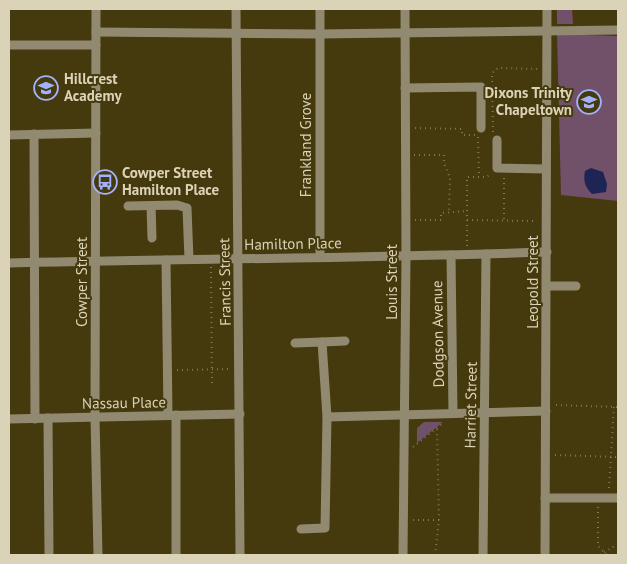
<svg xmlns="http://www.w3.org/2000/svg" width="627" height="564" font-family="'PT Sans',sans-serif">
<style>
.green{fill:#71506a}
.water{fill:#1e2454}
.lines{fill:none;stroke-linecap:round;stroke-linejoin:round}
.path{stroke:#817651;stroke-width:2;stroke-dasharray:1 4;stroke-linecap:butt}
.minor{stroke:#928a70;stroke-width:9}
.labels{text-anchor:middle;stroke-width:4;stroke-linejoin:round;paint-order:stroke}
.poi-label{font-size:15px;font-weight:bold;fill:#dbd3b7;stroke:#45390e;text-anchor:start}
.street-label{font-size:15px;fill:#dbd3b7;stroke:#45390e}
</style>
<rect width="100%" height="100%" fill="#45390e"/>
<g class="green">
<polygon points="557,9 572,9 573,24 557,24"/>
<polygon points="557,34 618,36 618,201 561,195"/>
<polygon points="424,422 443,422 417,443 417,428"/>
</g>
<path class="water" d="M591,168L603,172L607,184L606,192L592,194C585,187 583,181 585,171Z"/>
<g class="lines">
<g class="path">
<polyline points="415,128 462,129 462,135 476,135"/>
<polyline points="493,132 492,73 498,68 538,69"/>
<polyline points="478,137 479,177"/>
<polyline points="414,155 444,155 444,163 450,178 449,212"/>
<polyline points="504,178 504,220"/>
<polyline points="415,220 441,220 441,213 467,211"/>
<polyline points="467,220 536,221"/>
<polyline points="467,246 467,177 487,177 491,173"/>
<polyline points="211,267 212,385"/>
<polyline points="177,370 230,369"/>
<polyline points="556,405 618,407"/>
<polyline points="413,447 443,423"/>
<polyline points="555,455 618,457"/>
<polyline points="609,488 614,406"/>
<polyline points="598,507 598,546 607,555"/>
<polyline points="413,520 439,520"/>
<polyline points="435,555 439,520 437,428"/>
<polyline points="600,555 613,547 618,547"/>
</g>
<g class="minor">
<polyline points="96,9 95,417 98,555"/>
<polyline points="236,9 240,555"/>
<polyline points="96,32 320,34 618,30"/>
<polyline points="9,45 96,45"/>
<polyline points="405,88 481,87 481,128"/>
<polyline points="34,134 35,419"/>
<polyline points="9,135 96,133"/>
<polyline points="497,140 497,168 546,169"/>
<polyline points="128,206 177,205 187,208 189,259"/>
<polyline points="151,206 152,238"/>
<polyline points="451,255 453,413"/>
<polyline points="320,257 320,9"/>
<polyline points="166,260 168,415"/>
<path d="M9,263C188,259 368,258 547,252"/>
<polyline points="547,286 576,286"/>
<polyline points="322,342 345,341"/>
<polyline points="295,343 322,342 327,417 325,528 301,529"/>
<polyline points="176,415 176,555"/>
<polyline points="327,417 546,411"/>
<polyline points="48,418 49,555"/>
<polyline points="9,419 240,414"/>
<polyline points="545,498 618,498"/>
<polyline points="403,555 406,257 405,9"/>
<polyline points="483,555 486,254"/>
<polyline points="545,555 547,9"/>
</g>
</g>
<defs>
<g id="school-ring" transform="scale(1.25)"><circle r="9.5" fill="#45390e" stroke="#a2b2fd" stroke-width="1.5"/><path d="M0-5L7-2L0 1L-7-2ZM-4 1L0 2.5L4 1V4Q0 6-4 4Z" fill="#a2b2fd"/></g>
<g id="bus-ring" transform="scale(1.25)"><circle r="9.5" fill="#45390e" stroke="#a2b2fd" stroke-width="1.5"/><path d="M-5-6H5V4H4V6H2V4H-2V6H-4V4H-5ZM-3.5-4V0h7V-4ZM-3.5 1.2v1.5H-2V1.2ZM2 1.2v1.5H3.5V1.2Z" fill="#a2b2fd"/></g>
</defs>
<g fill-rule="evenodd">
<use href="#school-ring" x="46" y="88"/>
<use href="#school-ring" x="589" y="102"/>
<use href="#bus-ring" x="105" y="182"/>
</g>
<g class="labels">
<g class="poi-label">
<text x="64" y="84">Hillcrest<tspan x="64" dy="17">Academy</tspan></text>
<text x="572" y="98" text-anchor="end">Dixons Trinity<tspan x="572" dy="17">Chapeltown</tspan></text>
<text x="122" y="178">Cowper Street<tspan x="122" dy="17">Hamilton Place</tspan></text>
</g>
<g class="street-label">
<text transform="translate(306 145) rotate(-90)" y="5">Frankland Grove</text>
<text transform="translate(293 244) rotate(-1)" y="5">Hamilton Place</text>
<text transform="translate(82 282) rotate(-90)" y="5">Cowper Street</text>
<text transform="translate(225 282) rotate(-91)" y="5">Francis Street</text>
<text transform="translate(392 282) rotate(-90)" y="5">Louis Street</text>
<text transform="translate(533 282) rotate(-90)" y="5">Leopold Street</text>
<text transform="translate(438 334) rotate(-91)" y="5">Dodgson Avenue</text>
<text transform="translate(124 403) rotate(-1)" y="5">Nassau Place</text>
<text transform="translate(471 405) rotate(-89)" y="5">Harriet Street</text>
</g>
</g>
<rect width="627" height="564" fill="none" stroke="#dbd3b7" stroke-width="20"/>
</svg>
